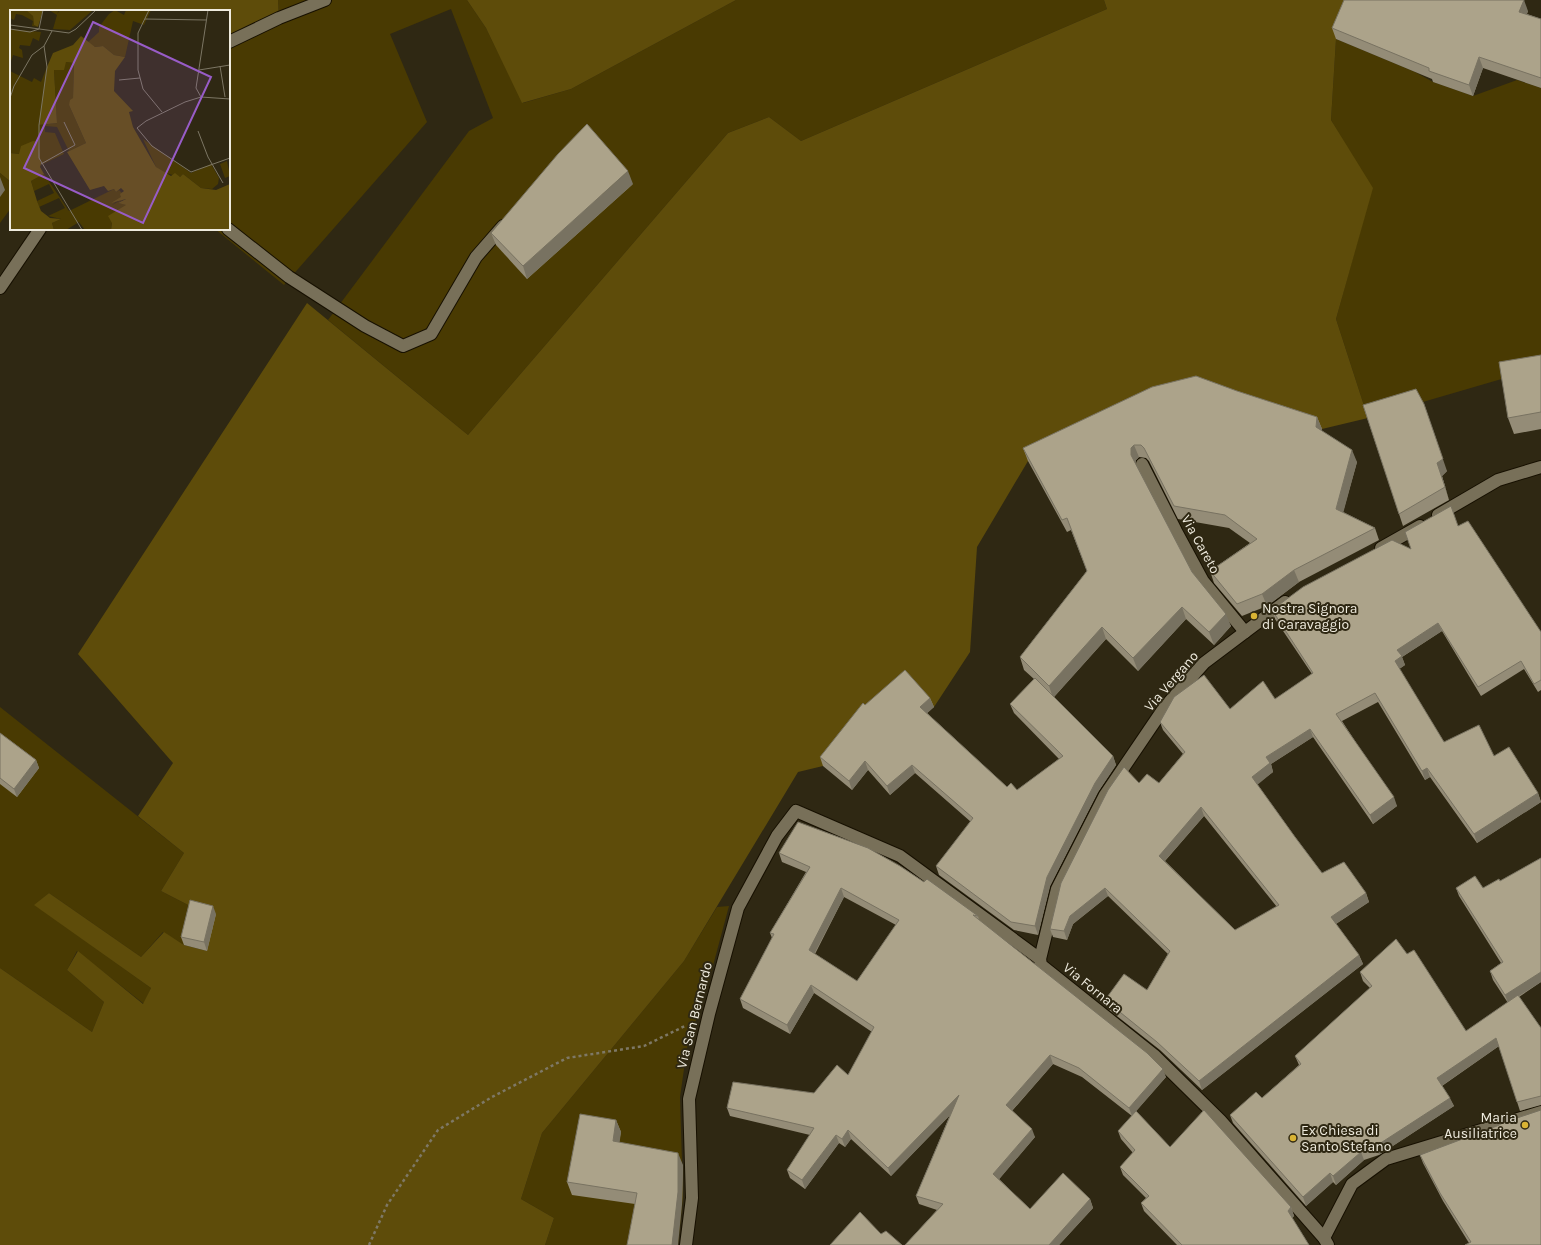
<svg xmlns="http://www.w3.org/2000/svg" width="1541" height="1245" font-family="Karla,sans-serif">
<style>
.green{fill:#493a02}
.forest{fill:#5e4c0a}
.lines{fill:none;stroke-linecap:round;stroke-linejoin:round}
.street-casing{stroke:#171000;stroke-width:14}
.path{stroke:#7e7866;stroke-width:2.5;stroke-dasharray:3 3;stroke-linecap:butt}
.street{stroke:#787059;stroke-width:12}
.wall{fill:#948c77;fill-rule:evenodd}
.shaded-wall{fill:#787261}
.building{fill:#aca38a;stroke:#787261;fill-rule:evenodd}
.poi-dot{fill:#d9b334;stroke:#2f2813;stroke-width:1.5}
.labels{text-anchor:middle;stroke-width:4;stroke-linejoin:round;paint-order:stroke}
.street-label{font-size:14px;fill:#efebde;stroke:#2f2813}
.poi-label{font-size:14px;fill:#efebde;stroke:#2f2813;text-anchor:start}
.inset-road{fill:none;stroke:#7c7664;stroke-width:1}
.view{fill:#985cc7;fill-opacity:0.15;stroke:#985cc7;stroke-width:2}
.inset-edge{fill:none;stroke:#efebde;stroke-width:2}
</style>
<rect width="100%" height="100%" fill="#2f2813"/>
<g class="green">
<polygon points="278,0 467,0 486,28 523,103 571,89 736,0 1104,0 1107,9 801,141 769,117 728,133 468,435 328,320 469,131 493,118 451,9 390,34 427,122 284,285 215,229 229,229 229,42 279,18"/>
<polygon points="1336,39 1415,72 1433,82 1473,96 1517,80 1541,88 1541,372 1505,378 1368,418 1336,319 1372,189 1331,120"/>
<polygon points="0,173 11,182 11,208 0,223"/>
<polygon points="0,707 184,853 161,891 194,908 184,945 163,932 141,957 49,893 35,905 151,988 144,1004 77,951 67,970 104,1002 92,1032 0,968"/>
<polygon points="729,906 711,973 687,1048 680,1097 683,1197 678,1245 545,1245 554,1218 521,1199 542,1133 684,961 717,907"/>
</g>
<g class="forest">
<polygon points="0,0 278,0 279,18 229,42 229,11 11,11 11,182 0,173"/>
<polygon points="467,0 736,0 571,89 522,103 486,28"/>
<polygon points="1104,0 1353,0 1336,39 1331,120 1373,188 1336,319 1368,418 1322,429 1241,403 1028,461 977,547 970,652 934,707 909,679 866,712 823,766 798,772 684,961 542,1133 521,1199 554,1218 545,1245 0,1245 0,968 92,1032 104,1002 67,970 78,951 143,1004 151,988 34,905 49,893 141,957 164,932 184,945 207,951 194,908 161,891 184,853 138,816 173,763 78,654 307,303 468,435 728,133 769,117 801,141 1107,9"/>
</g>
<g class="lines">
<g class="street-casing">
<g id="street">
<polyline points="229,42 279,18 325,0"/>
<polyline points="228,229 289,277 365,326 403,346 431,334 476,257 503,226"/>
<polyline points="0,288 40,229"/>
<polyline points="1142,464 1176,531 1203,581 1245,632"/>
<polyline points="1438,515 1498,480 1541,467"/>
<polyline points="1381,548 1420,526"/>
<polyline points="1040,959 1057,889 1105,795 1164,708 1204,663 1285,602"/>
<polyline points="1324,1238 1352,1184 1386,1159 1541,1112"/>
<polyline points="686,1245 692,1198 689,1099 709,1014 738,908 777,836 796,811 900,856 1040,959 1041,965 1155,1056 1220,1120 1324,1238 1328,1245"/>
</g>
</g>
<polyline class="path" points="369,1245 387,1205 438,1130 492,1097 567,1058 644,1046 685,1026"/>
<use href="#street" class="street"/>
</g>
<g class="wall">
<polygon points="1528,11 1527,14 1541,19 1541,88 1483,68 1473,96 1433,82 1432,79 1336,39 1332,28"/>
<polygon points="633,184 527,279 496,245 491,233"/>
<polygon points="1541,355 1541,429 1514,434 1508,418"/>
<polygon points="1237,391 1317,417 1322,429 1321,431 1357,462 1343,512 1375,528 1379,540 1299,582 1267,606 1242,616 1214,583 1210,571 1250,543 1229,528 1178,519 1149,461 1146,458 1139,457 1136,460 1135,464 1192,572 1231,626 1214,645 1186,619 1138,671 1106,639 1054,697 1113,756 1116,765 1098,792 1050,886 1038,935 1014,930 939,875 936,866 971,822 915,773 890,795 868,770 852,790 823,766 820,757 865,705 930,698 934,707 927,713 1007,787 1017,790 1059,759 1014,713 1010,704 1034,679 1024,670 1020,657 1087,571 1071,530 1067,532 1028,461 1023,448"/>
<polygon points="1363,405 1447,471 1442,476 1449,500 1403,526"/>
<path d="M1458,526L1541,632V690L1538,692L1524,669L1481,696L1442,631L1402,657L1405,665L1399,669L1444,742L1494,756L1538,793L1541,802L1477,843L1430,777L1425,780L1378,702L1342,721L1397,806L1373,824L1313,737L1271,764L1273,772L1257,784L1295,837L1322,873L1366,893L1369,902L1336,924L1359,955L1363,964L1202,1090L1160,1050L1108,1009L1105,1000L1147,990L1168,954L1108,896L1073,924L1067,940L1053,937L1050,929L1139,783H1159L1183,754L1163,730L1160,722L1230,709L1275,699L1312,674L1275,619L1272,610L1411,549ZM1204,816L1277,907L1235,930L1165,861Z"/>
<polygon points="0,733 36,760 39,768 17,797 0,784"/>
<path d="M779,853L978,916L979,920L1166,1077L1136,1111L1170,1147L1291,1207L1294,1216L1292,1218L1309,1245H1177L1144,1211L1141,1203L1146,1198L1123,1175L1120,1167L1133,1153L1121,1139L1118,1131L1132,1116L1082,1077L1053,1064L1012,1111L1035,1137L999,1179L1030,1209L1090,1199L1093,1208L1059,1245H905L937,1210L919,1204L916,1196L950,1115L891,1176L851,1139L845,1147L839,1143L805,1189L790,1178L787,1170L810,1135L730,1116L727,1108L814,1093L848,1075L872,1032L814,993L790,1034L743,1008L740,999L772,938L770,933L806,872L782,862ZM844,897L896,925L857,981L815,954Z"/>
<polygon points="1541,858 1541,982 1519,997 1541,1028 1541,1105 1520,1111 1499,1046 1442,1086 1454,1106 1379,1155 1364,1160 1336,1185 1333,1182 1306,1206 1233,1123 1230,1115 1262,1098 1299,1065 1295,1056 1370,988 1363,981 1360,972 1466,1031 1508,1003 1493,980 1490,971 1501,963 1459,896 1456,888 1483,888 1500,881"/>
<polygon points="216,914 207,951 184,945 181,937"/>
<polygon points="616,1120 621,1132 619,1142 683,1165 682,1205 635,1204 572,1195 567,1182"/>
<polygon points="1420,1155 1541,1245 1469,1243 1443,1201 1423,1163"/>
</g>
<g class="shaded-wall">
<polygon points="1524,0 1528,11 1523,23 1519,12"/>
<polygon points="1479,57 1483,68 1473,96 1469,85"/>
<polygon points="628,171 633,184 527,279 523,266"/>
<polygon points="0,177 5,190 0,197"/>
<polygon points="1424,404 1447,471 1442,476 1449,500 1437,463"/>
<polygon points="1317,417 1322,429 1320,440 1316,427"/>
<polygon points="1134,445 1139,457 1136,460 1135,467 1131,455 1131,448"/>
<polygon points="1352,450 1357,462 1341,521 1336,509"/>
<polygon points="1294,570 1299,582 1267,606 1262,594"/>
<polygon points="1182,607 1186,619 1138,671 1133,658"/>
<polygon points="1226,614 1231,626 1214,645 1209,632"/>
<polygon points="1438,623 1442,631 1402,657 1405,665 1398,670 1395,661 1397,650"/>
<polygon points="1102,627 1106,639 1053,698 1049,686"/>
<polygon points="930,698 934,707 924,716 920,707"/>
<polygon points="1310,729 1313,737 1271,764 1273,772 1256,786 1252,777 1266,757"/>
<polygon points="1113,756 1116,765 1098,792 1050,886 1038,935 1035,926 1047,877 1095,783"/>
<polygon points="36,760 39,768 17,797 14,789"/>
<polygon points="865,761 868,770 852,790 849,781"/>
<polygon points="912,765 915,773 890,795 887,786"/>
<polygon points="1427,768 1430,777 1425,780 1422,771"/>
<polygon points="1538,793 1541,802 1477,843 1474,834"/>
<polygon points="1394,797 1397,806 1373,824 1370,815"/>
<polygon points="1201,807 1204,816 1162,864 1159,856"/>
<polygon points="841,888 844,897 812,958 809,950"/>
<polygon points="1105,888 1108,896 1073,924 1067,940 1064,931 1070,916"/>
<polygon points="1366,893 1369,902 1334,925 1331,917"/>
<polygon points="213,906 216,914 207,951 204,942"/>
<polygon points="1359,955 1363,964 1202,1090 1199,1081"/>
<polygon points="1541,972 1541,982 1508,1003 1505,995"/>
<polygon points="811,985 814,993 790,1034 787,1025"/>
<polygon points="1496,1038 1499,1046 1440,1087 1437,1078"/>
<polygon points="1050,1055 1053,1064 1009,1114 1006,1105"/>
<polygon points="1163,1069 1166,1077 1132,1116 1129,1108"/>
<polygon points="959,1095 962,1103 891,1176 888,1168"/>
<polygon points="1450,1098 1454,1106 1379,1155 1376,1146"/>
<polygon points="616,1120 621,1132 618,1154 613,1141"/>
<polygon points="1032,1129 1035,1137 996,1183 993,1174"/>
<polygon points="848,1130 851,1139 845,1147 842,1139"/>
<polygon points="836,1135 839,1143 805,1189 802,1180"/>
<polygon points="1361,1152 1364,1160 1336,1185 1333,1176"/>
<polygon points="678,1153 683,1165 682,1205 678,1245 672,1245"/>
<polygon points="1330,1173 1333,1182 1306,1206 1303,1197"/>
<polygon points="1090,1199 1093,1208 1059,1245 1049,1245"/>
<polygon points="1291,1207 1294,1216 1291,1219 1288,1211"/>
</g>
<g class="building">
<polygon points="1344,0 1524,0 1519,12 1541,19 1541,78 1479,57 1469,85 1429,71 1429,68 1332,28"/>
<polygon points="587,124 628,171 523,266 491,233 558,154"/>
<polygon points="1541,355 1541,412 1508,418 1499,362"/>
<polygon points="1196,376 1237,391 1317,417 1316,427 1352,450 1336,509 1375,528 1294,570 1262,594 1237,604 1210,571 1257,539 1225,515 1174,506 1144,448 1141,445 1134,445 1131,448 1131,455 1192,572 1226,614 1209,632 1182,607 1133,658 1102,627 1049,686 1020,657 1087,571 1067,518 1062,520 1023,448 1152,387"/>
<polygon points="1416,389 1424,404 1443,459 1437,463 1445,487 1399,514 1363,405"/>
<path d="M1451,506L1458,526L1468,521L1541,632V680L1534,684L1521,661L1478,687L1438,623L1397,650L1402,656L1395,661L1444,742L1479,725L1494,756L1509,747L1538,793L1474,834L1427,768L1422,771L1375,693L1336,714L1394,797L1370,815L1310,729L1266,757L1270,763L1252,777L1295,837L1322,873L1344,862L1366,893L1331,917L1359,955L1199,1081L1157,1042L1105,1000L1124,974L1147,990L1170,951L1105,888L1070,916L1064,931L1050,929L1061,883L1108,790L1124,767L1139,783L1147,774L1159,783L1185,752L1160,722L1174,697L1204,675L1230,709L1263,681L1275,699L1313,673L1272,610L1303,587L1392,540L1411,549L1405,532ZM1201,807L1279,905L1235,930L1159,856Z"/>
<polygon points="905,670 930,698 920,707 1007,787 1011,783 1017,790 1063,756 1010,704 1035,678 1113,756 1095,783 1047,877 1035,926 1011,922 936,866 973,818 912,765 887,786 865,761 849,781 820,757 863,703 865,705"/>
<polygon points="0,733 36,760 14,789 0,778"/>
<path d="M798,822L868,848L900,866L924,882L927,879L978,916L973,915L1147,1053L1163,1069L1129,1108L1079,1068L1050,1055L1006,1105L1032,1129L993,1174L1030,1209L1063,1173L1090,1199L1049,1245H905L943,1204L916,1196L959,1095L888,1168L848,1130L842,1139L836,1135L802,1180L787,1170L814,1128L727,1108L733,1082L814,1093L837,1065L848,1075L874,1027L811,985L787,1025L740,999L774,934L770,933L810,867L779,853ZM841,888L899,920L857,981L809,950Z"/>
<polygon points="1541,858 1541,972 1505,995 1490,971 1503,962 1456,888 1475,876 1483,888 1499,879 1500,881"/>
<polygon points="190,900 213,906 204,942 181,937"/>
<polygon points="1396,939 1407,954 1414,950 1466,1031 1518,995 1541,1028 1541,1096 1517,1102 1496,1038 1437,1078 1450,1098 1376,1146 1361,1152 1333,1176 1330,1173 1303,1197 1230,1115 1256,1092 1262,1098 1301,1064 1295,1056 1372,986 1360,972"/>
<polygon points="1204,1110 1291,1207 1288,1211 1309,1245 1182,1245 1141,1203 1149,1196 1120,1167 1135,1150 1118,1131 1136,1111 1170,1147"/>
<polygon points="1541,1110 1541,1245 1465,1245 1471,1242 1440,1193 1420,1155 1497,1126 1505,1122"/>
<polygon points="580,1114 616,1120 613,1141 678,1153 678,1192 672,1245 627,1245 637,1193 567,1182"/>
<polygon points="860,1212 881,1234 886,1231 902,1245 830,1245"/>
</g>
<g class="poi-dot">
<circle cx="1254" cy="616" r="4"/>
<circle cx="1525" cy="1125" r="4"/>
<circle cx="1293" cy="1138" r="4"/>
</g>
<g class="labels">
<g class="street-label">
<text transform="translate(1201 544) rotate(61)" y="5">Via Careto</text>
<text transform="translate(1171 681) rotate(-49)" y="5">Via Vergano</text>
<text transform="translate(1093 988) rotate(39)" y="5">Via Fornara</text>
<text transform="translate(694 1015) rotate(-76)" y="5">Via San Bernardo</text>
</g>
<g class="poi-label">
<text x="1262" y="613">Nostra Signora<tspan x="1262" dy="16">di Caravaggio</tspan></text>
<text x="1517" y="1122" text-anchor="end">Maria<tspan x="1517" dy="16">Ausiliatrice</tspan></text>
<text x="1301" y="1135">Ex Chiesa di<tspan x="1301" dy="16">Santo Stefano</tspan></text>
</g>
</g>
<g transform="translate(10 10)">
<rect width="220" height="220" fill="#2f2813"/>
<path d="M0,0L19,1L23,6L24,15L28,17L22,16L23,11L12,5L6,4L4,10L0,8ZM49,0L47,4L50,0H83L60,20L43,19L47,5L39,0ZM105,0L114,5L116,0H141L134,15L123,11L115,47L104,45L93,36L85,37L77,33L89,22V17L99,4ZM0,19L31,22L29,31L23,28L20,36L10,35L9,38L12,40L13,48L3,45L1,51ZM56,52L64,53L63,88L59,95L76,133L59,141L47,117L35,116V122L45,123L54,144L33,154L9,144L0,143V61L22,72L24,68L31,72L37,57L30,115L47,113L44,60ZM133,129L181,163L201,154L209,168L208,174L202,179L191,178L173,164L170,167L152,162L146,157ZM217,151L220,166L215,168L210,154ZM34,164L59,201L104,179L106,182L109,180L112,183V187L102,195L115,188L108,193L117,195L102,213L101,220H75L69,212L56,220H44L42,213L51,209L38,206L55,198L49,188L29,197L27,191L44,183L39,174L24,181L21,171Z" fill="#493a02"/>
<path d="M16,0H33L28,17L24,15L23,6ZM71,26L85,37L93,36L104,45L115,47L105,61L104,81L123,101L119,102L123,117L146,157L161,166L165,163L170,167L173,164L191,178L206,180L220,174V220H101L102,213L98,206L116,195L108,193L116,189L101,193L111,187L110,184L114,181L111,178L106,182L104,179L98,181L94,176L80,180L57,142L76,133L59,95L60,90L63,88L64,53L56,52L54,60H44L47,113L29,115L37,57L43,43L63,35ZM23,131L28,132L31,154L30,157L34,164L21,171L27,191L31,201L40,208L51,209L42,213L44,220H0V143L9,144L11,136Z" fill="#5e4c0a"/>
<path class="inset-road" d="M139,0L128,23V60L133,79L152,102M135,9L196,10M0,15L59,23L66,19L86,0M0,19L20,22L29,19M29,19L33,0M42,21L34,36L37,57L29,115V148L72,220M210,56L215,87M189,60L220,55M109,70L130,68M191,87L186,78L198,0M0,88L4,76L22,45L34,36M220,89L191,87L175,92L136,111L127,118L142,136L181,162L220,148M188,121L198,147L213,173M31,154L65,135L54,112"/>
<path class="view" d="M83,12L201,67L133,213L14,158Z"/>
<rect width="220" height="220" class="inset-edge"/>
</g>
</svg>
